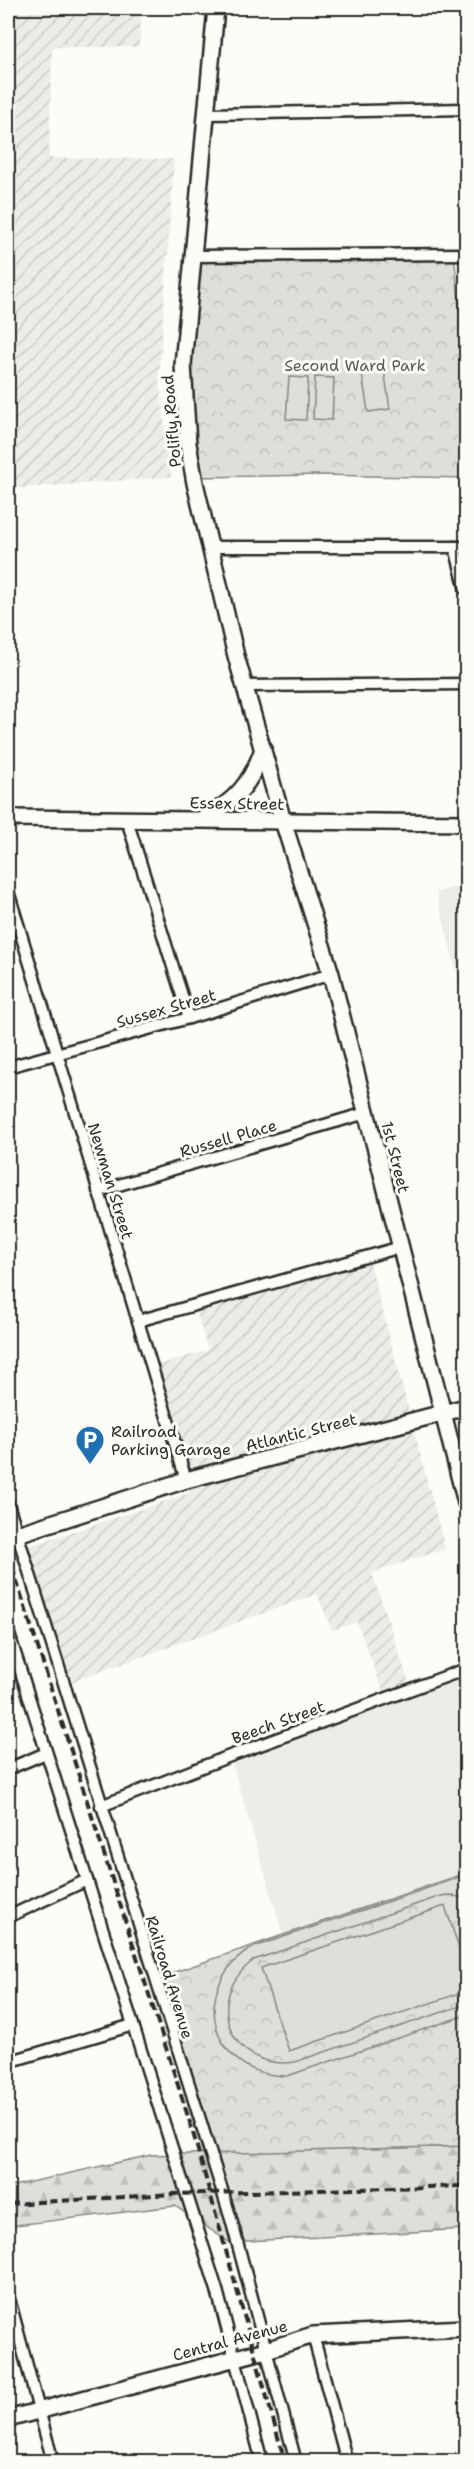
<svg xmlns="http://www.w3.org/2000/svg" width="474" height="2469" font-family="'Shantell Sans',sans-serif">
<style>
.built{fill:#edece8}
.industrial{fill:url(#industrial-furrows)}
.forest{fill:url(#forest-firs);stroke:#858482;stroke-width:1.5}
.park{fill:url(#park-crowns);stroke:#858482;stroke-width:1.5}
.pitch{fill:#dfdeda;stroke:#858482;stroke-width:1.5}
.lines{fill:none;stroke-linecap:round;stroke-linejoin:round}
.street-casing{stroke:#2b2b2b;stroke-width:15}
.secondary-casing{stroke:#2b2b2b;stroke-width:20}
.street{stroke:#fdfcf7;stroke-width:10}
.secondary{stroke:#fdfcf7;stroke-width:15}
.rail{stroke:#2b2b2b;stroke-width:4;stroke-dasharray:9 4.5;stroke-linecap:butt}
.labels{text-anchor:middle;stroke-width:6;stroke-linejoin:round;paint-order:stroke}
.park-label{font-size:16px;fill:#585857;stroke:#fdfcf7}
.street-label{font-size:16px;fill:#2b2b2b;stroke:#fdfcf7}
.poi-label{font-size:16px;fill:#2b2b2b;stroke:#fdfcf7;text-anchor:start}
</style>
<defs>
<pattern id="industrial-furrows" width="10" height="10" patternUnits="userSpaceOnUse" patternTransform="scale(1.5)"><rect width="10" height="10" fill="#edece8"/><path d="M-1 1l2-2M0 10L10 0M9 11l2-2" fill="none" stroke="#cbcbc7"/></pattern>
<pattern id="forest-firs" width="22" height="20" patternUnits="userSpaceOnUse" patternTransform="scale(1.5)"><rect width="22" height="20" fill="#dfdeda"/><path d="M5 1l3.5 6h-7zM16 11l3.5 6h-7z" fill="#c0bfbb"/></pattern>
<pattern id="park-crowns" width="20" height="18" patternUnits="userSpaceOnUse" patternTransform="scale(1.5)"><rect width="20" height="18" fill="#dfdeda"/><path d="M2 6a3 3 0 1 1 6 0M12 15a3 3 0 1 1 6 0" fill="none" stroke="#c0bfbb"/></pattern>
</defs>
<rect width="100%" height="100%" fill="#fdfcf7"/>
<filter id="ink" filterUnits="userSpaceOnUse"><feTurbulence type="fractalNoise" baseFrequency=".0167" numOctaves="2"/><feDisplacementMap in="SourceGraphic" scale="12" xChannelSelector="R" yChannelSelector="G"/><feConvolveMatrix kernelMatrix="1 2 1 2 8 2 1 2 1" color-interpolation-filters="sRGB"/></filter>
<g filter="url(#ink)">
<g class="built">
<polygon points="466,885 466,1000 464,1000 436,892"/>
<polygon points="466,1669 466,2146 203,2154 151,1980 283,1935 230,1756"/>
</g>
<g class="industrial">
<polygon points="8,8 142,8 139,47 52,47 49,158 174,159 159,378 171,477 8,489"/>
<polygon points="369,1259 445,1549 372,1573 411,1689 386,1699 357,1622 332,1630 317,1594 60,1686 29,1546 190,1493 152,1367 208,1350 195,1307"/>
</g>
<polygon class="forest" points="466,2146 466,2229 229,2242 175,2206 8,2226 8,2187 151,2155"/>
<g class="park">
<polygon points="454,254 461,319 466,342 466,478 318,475 194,477 188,444 193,256"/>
<polygon points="466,1873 466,2146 203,2154 151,1980"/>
</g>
<g class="pitch">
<polygon points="384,369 390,409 368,412 362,373"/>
<polygon points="289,377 308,378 306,420 286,419"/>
<polygon points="315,377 334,378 332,420 313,419"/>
<path d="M466,1875V1898L446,1895L438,1897L254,1960C201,1999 231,2072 295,2062L466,2004V2015L287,2076C209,2077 187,1984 254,1947Z"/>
<polygon points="445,1906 466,1969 466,1991 289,2051 261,1968"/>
</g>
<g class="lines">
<g class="street-casing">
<g id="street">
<polyline points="208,114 466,109"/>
<polyline points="193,256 466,254"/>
<polyline points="210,547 466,547"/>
<polyline points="455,547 466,590"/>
<polyline points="244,686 466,684"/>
<polyline points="127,820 189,1018"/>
<polyline points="8,891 186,1480"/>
<polyline points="8,1067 189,1018 331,974"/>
<polyline points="98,1191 366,1113"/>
<polyline points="138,1321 401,1247"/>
<polyline points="8,1504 231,2219 296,2462"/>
<polyline points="8,1631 217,2290 262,2462"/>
<polyline points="8,1769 46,1753"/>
<polyline points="101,1806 230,1756 466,1669"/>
<polyline points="8,1917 87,1880"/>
<polyline points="8,2062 133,2025"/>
<polyline points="8,2295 53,2462"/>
<polyline points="313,2335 347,2462"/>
</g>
</g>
<g class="secondary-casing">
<g id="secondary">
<polyline points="216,8 183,365 188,444 195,483 236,656 283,821 331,974 466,1503"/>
<polyline points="8,818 466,823"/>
<path d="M202,819C235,802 251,784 263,749"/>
<polyline points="8,1537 186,1480 466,1407"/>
<polyline points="8,2419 266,2350 313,2335 466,2328"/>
</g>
</g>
<use href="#street" class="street"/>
<use href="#secondary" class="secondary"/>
<g class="rail">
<polyline points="8,1554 192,2129 285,2462"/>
<polyline points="8,2204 173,2194 466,2186"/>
</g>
</g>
</g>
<defs>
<g id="parking-pin" transform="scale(1.5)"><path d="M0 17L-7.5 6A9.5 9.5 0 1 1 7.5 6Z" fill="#1f6fb2" stroke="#fdfcf7"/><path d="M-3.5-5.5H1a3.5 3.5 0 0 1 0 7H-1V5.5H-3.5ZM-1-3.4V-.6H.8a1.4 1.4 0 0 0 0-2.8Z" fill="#fff"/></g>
</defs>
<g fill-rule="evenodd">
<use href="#parking-pin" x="90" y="1440"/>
</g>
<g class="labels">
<g class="park-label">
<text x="355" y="371">Second Ward Park</text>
</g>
<g class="street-label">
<text transform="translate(171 421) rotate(-95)" y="6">Polifly Road</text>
<text transform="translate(237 803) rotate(1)" y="6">Essex Street</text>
<text transform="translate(166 1008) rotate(-16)" y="6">Sussex Street</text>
<text transform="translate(228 1138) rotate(-16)" y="6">Russell Place</text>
<text transform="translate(396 1157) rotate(76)" y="6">1st Street</text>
<text transform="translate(111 1181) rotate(73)" y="6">Newman Street</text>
<text transform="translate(301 1432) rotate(-14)" y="6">Atlantic Street</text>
<text transform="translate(278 1722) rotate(-20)" y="6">Beech Street</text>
<text transform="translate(170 1977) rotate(73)" y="6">Railroad Avenue</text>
<text transform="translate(230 2340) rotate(-15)" y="6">Central Avenue</text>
</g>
<g class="poi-label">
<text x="111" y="1437">Railroad<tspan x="111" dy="18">Parking Garage</tspan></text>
</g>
</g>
<rect width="474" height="2469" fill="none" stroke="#fdfcf7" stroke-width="30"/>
<rect x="15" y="15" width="444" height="2439" fill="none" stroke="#2b2b2b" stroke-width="2" filter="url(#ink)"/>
</svg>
